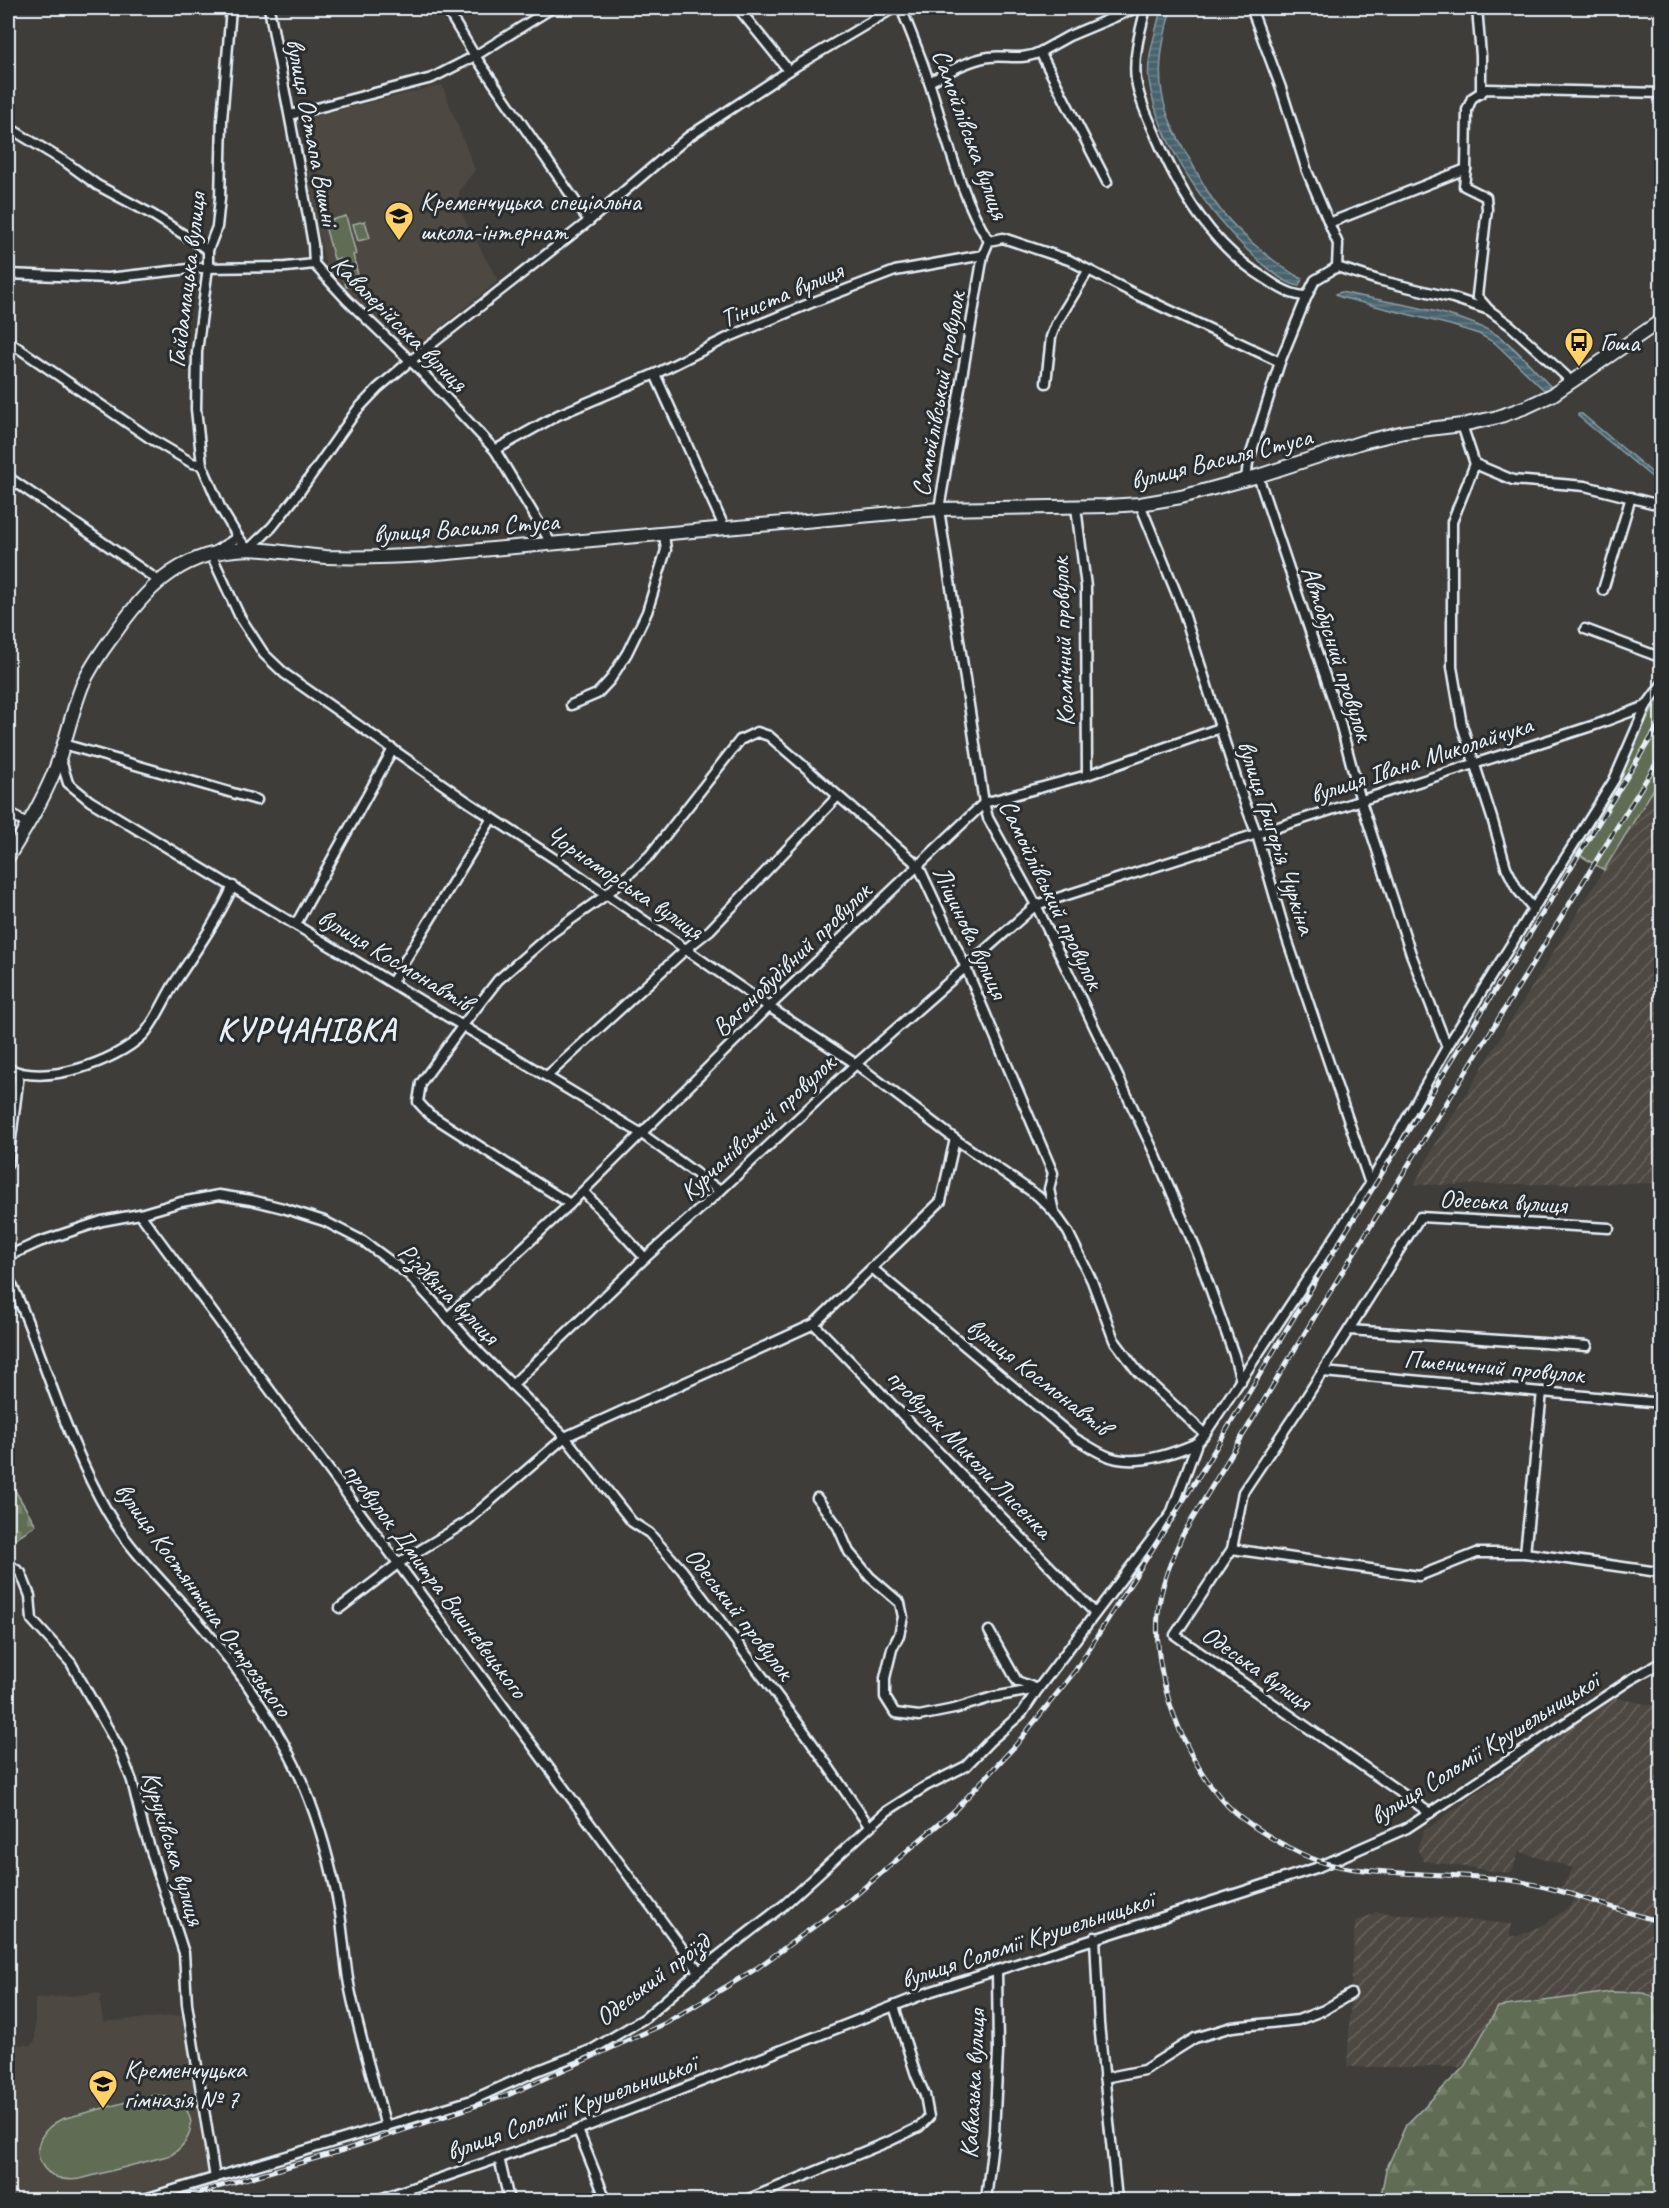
<svg xmlns="http://www.w3.org/2000/svg" width="1669" height="2208" font-family="Caveat,sans-serif">
<style>
.built{fill:#4d4842}
.industrial{fill:url(#industrial-furrows)}
.grass{fill:#606c53;stroke:#a4aea6;stroke-width:1.5}
.forest{fill:url(#forest-firs);stroke:#a4aea6;stroke-width:1.5}
.cemetery{fill:url(#cemetery-stones);stroke:#a4aea6;stroke-width:1.5}
.park{fill:url(#park-crowns);stroke:#a4aea6;stroke-width:1.5}
.water{fill:url(#water-rules);stroke:#899ca5;stroke-width:1.5}
.lines{fill:none;stroke-linecap:round;stroke-linejoin:round}
.street-casing{stroke:#e8f1f8;stroke-width:13}
.secondary-casing{stroke:#e8f1f8;stroke-width:16}
.street{stroke:#2a2d2e;stroke-width:8}
.secondary{stroke:#2a2d2e;stroke-width:12}
.rail-casing{stroke:#e8f1f8;stroke-width:5}
.rail{stroke:#2a2d2e;stroke-width:3;stroke-dasharray:9;stroke-linecap:butt}
.labels{text-anchor:middle;stroke-width:6;stroke-linejoin:round;paint-order:stroke}
.street-label{font-size:26px;fill:#e8f1f8;stroke:#2a2d2e}
.poi-label{font-size:26px;fill:#e8f1f8;stroke:#2a2d2e;text-anchor:start}
.district-label{font-size:32px;font-weight:bold;letter-spacing:1.5px;fill:#e8f1f8;stroke:#2a2d2e}
</style>
<defs>
<pattern id="industrial-furrows" width="10" height="10" patternUnits="userSpaceOnUse" patternTransform="scale(1.5)"><rect width="10" height="10" fill="#4d4842"/><path d="M-1 1l2-2M0 10L10 0M9 11l2-2" fill="none" stroke="#67635e"/></pattern>
<pattern id="forest-firs" width="22" height="20" patternUnits="userSpaceOnUse" patternTransform="scale(1.5)"><rect width="22" height="20" fill="#606c53"/><path d="M5 1l3.5 6h-7zM16 11l3.5 6h-7z" fill="#77816c"/></pattern>
<pattern id="cemetery-stones" width="16" height="16" patternUnits="userSpaceOnUse" patternTransform="scale(1.5)"><rect width="16" height="16" fill="#606c53"/><path d="M2 7V4a2 2 0 0 1 4 0v3zM10 15v-3a2 2 0 0 1 4 0v3z" fill="#77816c"/></pattern>
<pattern id="park-crowns" width="20" height="18" patternUnits="userSpaceOnUse" patternTransform="scale(1.5)"><rect width="20" height="18" fill="#606c53"/><path d="M2 6a3 3 0 1 1 6 0M12 15a3 3 0 1 1 6 0" fill="none" stroke="#77816c"/></pattern>
<pattern id="water-rules" width="6" height="5" patternUnits="userSpaceOnUse" patternTransform="scale(1.5)"><rect width="6" height="5" fill="#49646e"/><path d="M0 2.5h6" fill="none" stroke="#637b83"/></pattern>
</defs>
<rect width="100%" height="100%" fill="#3f3d3a"/>
<filter id="ink" filterUnits="userSpaceOnUse"><feTurbulence type="fractalNoise" baseFrequency=".0167" numOctaves="2"/><feDisplacementMap in="SourceGraphic" scale="12" xChannelSelector="R" yChannelSelector="G"/><feConvolveMatrix kernelMatrix="1 2 1 2 8 2 1 2 1" color-interpolation-filters="sRGB"/></filter>
<g filter="url(#ink)">
<g class="built">
<polygon points="442,85 475,170 459,191 460,211 498,281 408,353 327,271 314,209 302,119"/>
<polygon points="98,1993 102,1996 100,2001 103,2022 184,2015 208,2173 111,2200 8,2200 8,2044 31,2045 35,2041 35,1999"/>
</g>
<g class="industrial">
<polygon points="1661,777 1661,1183 1414,1185 1436,1143"/>
<polygon points="1611,1697 1661,1707 1661,2000 1644,1993 1611,1992 1499,2007 1464,2067 1347,2067 1355,1922 1377,1912 1511,1924 1510,1936 1518,1936 1545,1924 1570,1906 1575,1896 1559,1892 1573,1868 1519,1852 1513,1869 1508,1873 1424,1861 1417,1849 1424,1831"/>
</g>
<g class="grass">
<polygon points="346,216 356,254 353,255 360,283 346,287 339,259 334,259 324,222"/>
<polygon points="1661,695 1661,777 1604,870 1573,851"/>
<path d="M153,2095C193,2095 205,2133 171,2155L80,2179C36,2186 21,2138 62,2119Z"/>
</g>
<polygon class="forest" points="1611,1992 1644,1993 1661,2000 1661,2200 1380,2200 1386,2170 1406,2125 1464,2067 1498,2007"/>
<polygon class="cemetery" points="8,1479 36,1525 8,1543"/>
<polygon class="park" points="365,221 370,238 358,241 353,224"/>
<g class="water">
<path d="M1161,8H1171C1164,36 1157,64 1162,93C1165,114 1176,135 1186,153C1195,168 1203,185 1213,200C1232,228 1273,263 1302,279L1299,286C1283,283 1269,269 1257,259C1211,218 1157,142 1149,80C1146,56 1157,31 1161,8Z"/>
<path d="M1341,292C1388,303 1456,310 1497,335C1517,348 1534,370 1551,387L1549,390L1543,389L1495,343L1479,334L1450,325L1340,297L1336,294Z"/>
<polygon points="1578,414 1582,414 1661,480 1661,483 1659,483 1578,416"/>
</g>
<g class="lines">
<g class="street-casing">
<g id="street">
<polyline points="231,8 222,120 220,198 217,227 208,250 208,267 197,352 196,409 202,465 221,509 238,537 211,554 240,617 264,654 285,674 468,802 570,869 769,1007 856,1064 955,1139 1038,1196 1054,1212"/>
<polyline points="269,8 301,177 313,244 314,264"/>
<polyline points="446,8 475,56 589,221"/>
<polyline points="738,8 789,71"/>
<path d="M901,8C911,33 922,59 930,85C946,134 961,199 989,241"/>
<path d="M1146,8C1140,31 1133,56 1136,80C1139,99 1148,118 1156,136C1180,193 1212,246 1266,279C1279,288 1292,296 1307,296"/>
<polyline points="1251,8 1281,88 1307,171 1338,244 1337,267"/>
<polyline points="1477,8 1481,56 1481,93"/>
<polyline points="1040,52 1069,36 1136,8"/>
<path d="M929,82C948,72 968,60 989,57C1008,55 1022,61 1040,52L1107,182"/>
<polyline points="290,115 432,78 475,56 552,8"/>
<polyline points="8,127 67,163 97,185 153,215 208,250"/>
<polyline points="1466,169 1464,186 1486,197 1487,209 1477,296 1489,310"/>
<polyline points="1329,223 1466,169 1467,110 1472,98 1486,89 1662,93"/>
<polyline points="983,255 939,509 984,803 988,818 1036,905 1156,1156 1197,1252 1234,1355 1241,1381"/>
<polyline points="1337,267 1378,280 1453,298 1489,310 1511,326 1566,376 1569,384"/>
<polyline points="8,274 108,278 198,268 286,267 314,264 347,300 420,370 495,450 551,543"/>
<polyline points="8,341 148,437 192,463 202,465"/>
<polyline points="655,374 725,529"/>
<polyline points="1046,383 1051,337 1056,324 1088,271"/>
<polyline points="1462,425 1475,464 1513,480 1585,486 1652,503 1662,502"/>
<polyline points="495,450 558,415 655,374 729,337 811,303 895,271 983,255 989,241 1003,238 1069,260 1135,294 1280,362"/>
<polyline points="1475,464 1452,522 1452,667 1462,725 1492,818 1506,867 1517,889 1533,908"/>
<polyline points="1258,476 1338,715 1361,801 1411,954 1447,1047"/>
<polyline points="8,477 159,581"/>
<polyline points="1246,479 1248,463 1280,362 1307,296 1315,280 1337,267"/>
<polyline points="1140,504 1182,607 1240,790 1257,835 1287,939 1370,1184"/>
<polyline points="1076,507 1086,587 1087,775"/>
<polyline points="238,537 248,550 272,527 298,494 357,410 378,388 410,361 589,221 688,137 796,66 894,8"/>
<polyline points="1603,590 1631,497"/>
<polyline points="1585,629 1662,658"/>
<polyline points="571,705 597,694 610,680 627,653 647,612 666,550 664,534"/>
<polyline points="63,744 257,800"/>
<polyline points="60,757 68,783 90,801 642,1134 720,1191"/>
<polyline points="8,811 27,825"/>
<polyline points="296,924 393,749"/>
<polyline points="392,982 492,818"/>
<path d="M8,1068C43,1087 115,1062 143,1035C154,1024 165,998 174,984C195,952 217,921 233,886"/>
<polyline points="547,1076 686,949 710,930 838,796"/>
<polyline points="8,1163 19,1074"/>
<polyline points="584,1192 645,1258"/>
<polyline points="570,1204 429,1114 418,1102 421,1083 463,1025 498,980 552,933 606,895 650,855 740,740 757,732 769,736 918,865 966,968 1053,1173 1049,1189 1054,1212 1068,1232 1092,1281 1114,1340 1138,1372 1205,1434"/>
<polyline points="140,1214 699,1971"/>
<polyline points="8,1256 39,1242 102,1221 140,1214 181,1202 219,1195 251,1200 283,1208 324,1221 363,1241 409,1275 480,1353 565,1437 632,1522 649,1533 682,1570 806,1734 869,1826"/>
<path d="M873,1269L1076,1439C1086,1444 1095,1451 1105,1455C1132,1468 1172,1454 1197,1443"/>
<path d="M8,1277C24,1308 35,1341 47,1374C64,1420 83,1470 108,1513C133,1555 171,1589 202,1626C241,1672 281,1730 304,1786C321,1827 332,1869 340,1913C343,1935 345,1958 348,1979C357,2029 373,2078 386,2127"/>
<polyline points="448,1317 570,1204 769,1007 984,803 1087,775 1220,728"/>
<polyline points="814,1324 1095,1613"/>
<polyline points="1349,1330 1587,1346"/>
<polyline points="1323,1372 1662,1403"/>
<polyline points="512,1385 645,1258 720,1191 856,1064 1036,905 1598,724 1646,706"/>
<polyline points="817,1498 838,1527 849,1552 870,1577 900,1603 903,1617 899,1635 892,1649 885,1678 885,1697 895,1713 919,1716 954,1709 993,1697 1038,1689"/>
<polyline points="1232,1549 1419,1576 1477,1553 1525,1553 1658,1572 1662,1570"/>
<polyline points="1525,1553 1542,1392"/>
<polyline points="8,1568 14,1568 21,1573 30,1596 32,1620 71,1663 120,1750 132,1781 143,1826 184,1953 187,2004 215,2178"/>
<polyline points="340,1608 399,1563 465,1523 565,1437 814,1324 941,1201 955,1139"/>
<polyline points="989,1631 1017,1681 1035,1688"/>
<polyline points="1430,1813 1175,1635 1232,1549 1243,1492 1302,1404 1420,1217 1609,1228"/>
<polyline points="1095,1937 1099,2024 1117,2200"/>
<polyline points="1104,2078 1144,2070 1195,2038 1232,2027 1298,2020 1324,2010 1351,1994"/>
<polyline points="578,2130 606,2200"/>
<polyline points="499,2158 509,2200"/>
<polyline points="141,2200 472,2100 534,2072 593,2049 645,2018 699,1971 784,1905 887,1811 926,1786 966,1766 990,1741 1022,1713 1038,1689 1171,1514 1197,1443 1205,1434 1370,1184 1447,1047 1614,780 1646,706 1662,684"/>
<polyline points="377,2200 560,2137 932,1991 1316,1868 1407,1828 1630,1680 1662,1662"/>
<polyline points="746,2200 890,2141 919,2127 929,2117 925,2095 916,2075 894,2006"/>
<polyline points="986,2200 994,2133 998,2052 997,1970"/>
</g>
</g>
<g class="secondary-casing">
<path id="secondary" d="M8,857C28,825 48,792 60,756C68,732 73,709 82,686C90,668 101,652 113,636C144,591 177,555 235,550C265,547 296,555 326,557C360,558 393,557 426,555L939,509L1107,506L1140,504L1181,497L1258,476L1362,442L1404,432L1462,425L1498,417L1526,407L1552,395L1662,320"/>
</g>
<use href="#street" class="street"/>
<use href="#secondary" class="secondary"/>
<g class="rail-casing">
<g id="rail">
<path d="M1662,754L1312,1321L1182,1536C1171,1561 1160,1586 1158,1614C1153,1678 1183,1758 1227,1805C1244,1823 1288,1849 1311,1858C1335,1868 1361,1870 1387,1872C1427,1875 1469,1875 1509,1880C1561,1887 1610,1909 1662,1922"/>
<polyline points="173,2200 344,2150 508,2095 666,2023 757,1968 845,1904 954,1811 1015,1746 1075,1671 1202,1471 1321,1272 1662,720"/>
</g>
</g>
<use href="#rail" class="rail"/>
</g>
</g>
<defs>
<g id="school-pin" transform="scale(1.5)"><path d="M0 17L-7.5 6A9.5 9.5 0 1 1 7.5 6Z" fill="#ffd166" stroke="#2a2d2e"/><path d="M0-5L7-2L0 1L-7-2ZM-4 1L0 2.5L4 1V4Q0 6-4 4Z" fill="#111"/></g>
<g id="bus-pin" transform="scale(1.5)"><path d="M0 17L-7.5 6A9.5 9.5 0 1 1 7.5 6Z" fill="#ffd166" stroke="#2a2d2e"/><path d="M-5-6H5V4H4V6H2V4H-2V6H-4V4H-5ZM-3.5-4V0h7V-4ZM-3.5 1.2v1.5H-2V1.2ZM2 1.2v1.5H3.5V1.2Z" fill="#111"/></g>
</defs>
<g fill-rule="evenodd">
<use href="#school-pin" x="399" y="216"/>
<use href="#bus-pin" x="1579" y="342"/>
<use href="#school-pin" x="103" y="2084"/>
</g>
<g class="labels">
<g class="street-label">
<text transform="translate(313 132) rotate(79)" y="9">вулиця Остапа Вишні</text>
<text transform="translate(971 134) rotate(70)" y="9">Самойлівська вулиця</text>
<text transform="translate(186 280) rotate(-83)" y="9">Гайдамацька вулиця</text>
<text transform="translate(781 294) rotate(-23)" y="9">Тіниста вулиця</text>
<text transform="translate(400 323) rotate(45)" y="9">Кавалерійська вулиця</text>
<text transform="translate(938 394) rotate(-80)" y="9">Самойлівський провулок</text>
<text transform="translate(1221 458) rotate(-14)" y="9">вулиця Василя Стуса</text>
<text transform="translate(466 527) rotate(-4)" y="9">вулиця Василя Стуса</text>
<text transform="translate(1062 642) rotate(-92)" y="9">Космічний провулок</text>
<text transform="translate(1338 653) rotate(72)" y="9">Автобусний провулок</text>
<text transform="translate(1421 759) rotate(-18)" y="9">вулиця Івана Миколайчука</text>
<text transform="translate(1277 837) rotate(72)" y="9">вулиця Григорія Чуркіна</text>
<text transform="translate(625 882) rotate(34)" y="9">Чорноморська вулиця</text>
<text transform="translate(1052 894) rotate(64)" y="9">Самойлівський провулок</text>
<text transform="translate(971 932) rotate(65)" y="9">Ліщинова вулиця</text>
<text transform="translate(395 959) rotate(31)" y="9">вулиця Космонавтів</text>
<text transform="translate(791 959) rotate(-44)" y="9">Вагонобудівний провулок</text>
<text transform="translate(757 1127) rotate(-43)" y="9">Курчанівський провулок</text>
<text transform="translate(1503 1201) rotate(3)" y="9">Одеська вулиця</text>
<text transform="translate(449 1293) rotate(45)" y="9">Різдвяна вулиця</text>
<text transform="translate(1494 1366) rotate(5)" y="9">Пшеничний провулок</text>
<text transform="translate(1039 1376) rotate(38)" y="9">вулиця Космонавтів</text>
<text transform="translate(970 1453) rotate(46)" y="9">провулок Миколи Лисенка</text>
<text transform="translate(436 1580) rotate(53)" y="9">провулок Дмитра Вишневецького</text>
<text transform="translate(204 1599) rotate(54)" y="9">вулиця Костянтина Острозького</text>
<text transform="translate(740 1613) rotate(52)" y="9">Одеський провулок</text>
<text transform="translate(1257 1667) rotate(35)" y="9">Одеська вулиця</text>
<text transform="translate(1484 1748) rotate(-32)" y="9">вулиця Соломії Крушельницької</text>
<text transform="translate(174 1848) rotate(73)" y="9">Куруківська вулиця</text>
<text transform="translate(1027 1939) rotate(-18)" y="9">вулиця Соломії Крушельницької</text>
<text transform="translate(652 1979) rotate(-37)" y="9">Одеський проїзд</text>
<text transform="translate(972 2084) rotate(-87)" y="9">Кавказька вулиця</text>
<text transform="translate(571 2107) rotate(-20)" y="9">вулиця Соломії Крушельницької</text>
</g>
<g class="poi-label">
<text x="420" y="210">Кременчуцька спеціальна<tspan x="420" dy="30">школа-інтернат</tspan></text>
<text x="1600" y="351">Гоша</text>
<text x="124" y="2078">Кременчуцька<tspan x="124" dy="30">гімназія № 7</tspan></text>
</g>
<g class="district-label">
<text x="307" y="1040">КУРЧАНІВКА</text>
</g>
</g>
<rect width="1669" height="2208" fill="none" stroke="#2a2d2e" stroke-width="30"/>
<rect x="15" y="15" width="1639" height="2178" fill="none" stroke="#e8f1f8" stroke-width="2" filter="url(#ink)"/>
</svg>
